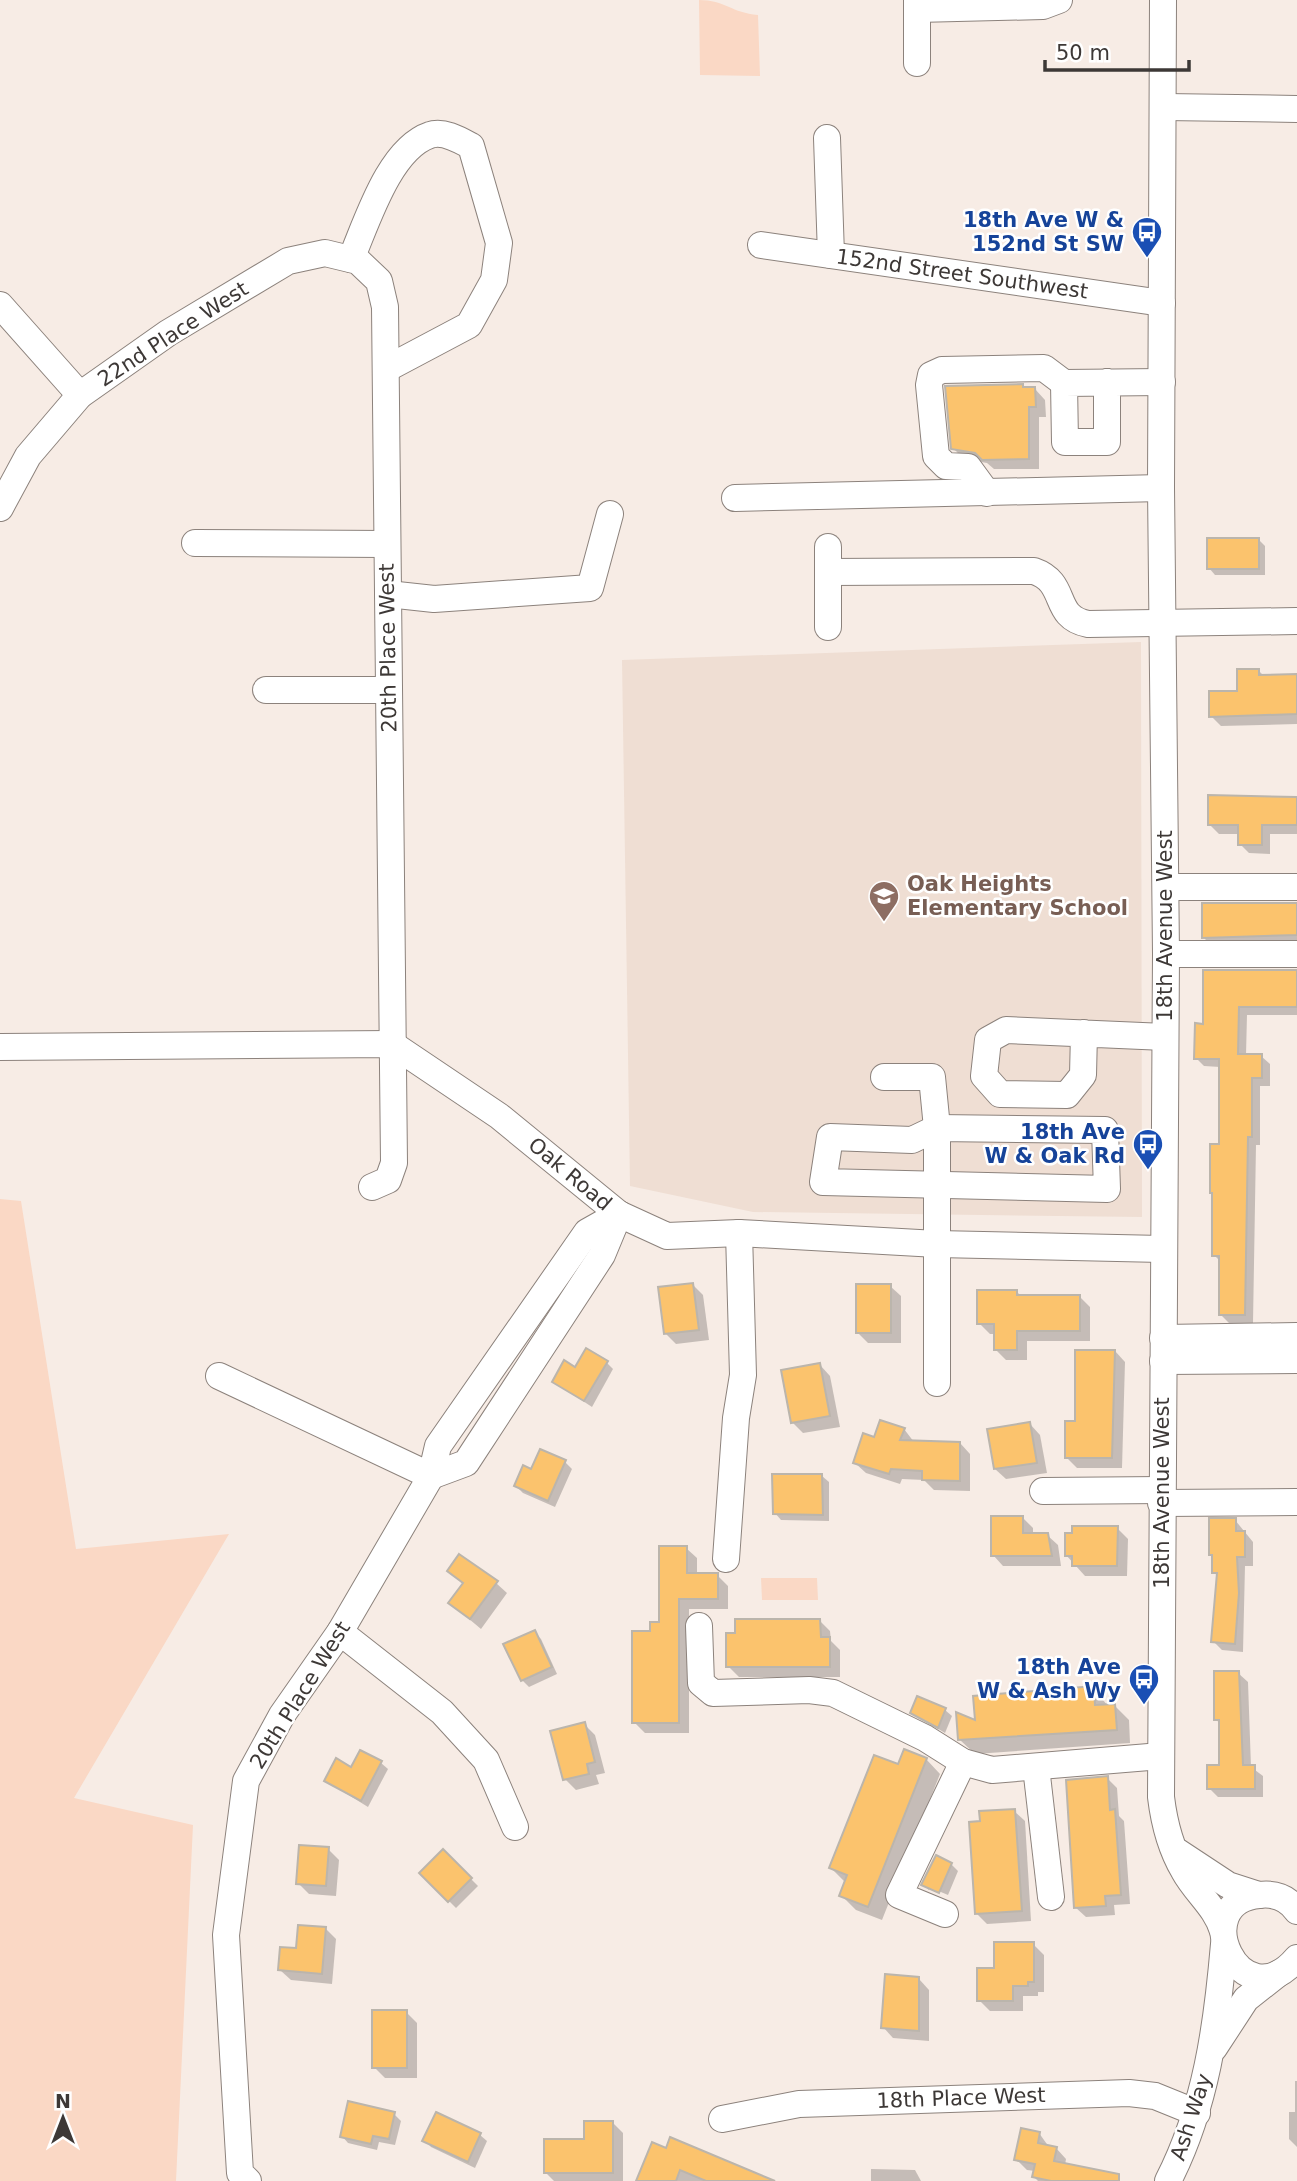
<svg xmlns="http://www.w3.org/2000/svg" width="1297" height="2181" font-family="'DejaVu Sans',sans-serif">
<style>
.built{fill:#efded3}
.green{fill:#fad8c5}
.shadow{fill:#0003}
.building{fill:#fbc36d;stroke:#bbb5ac;stroke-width:2}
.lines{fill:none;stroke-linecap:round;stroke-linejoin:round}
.minor-casing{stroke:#8c827c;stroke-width:28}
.minor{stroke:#fff;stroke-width:26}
.labels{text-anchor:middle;stroke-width:5;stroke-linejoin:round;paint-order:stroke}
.transit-label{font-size:21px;font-weight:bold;fill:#164399;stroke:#fff;text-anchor:end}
.street-label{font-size:21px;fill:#3d3836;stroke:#fff}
.education-label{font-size:21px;font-weight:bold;fill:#785e54;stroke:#fff;text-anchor:start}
</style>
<rect width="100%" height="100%" fill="#f7ece5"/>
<polygon class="built" points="1141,642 1142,1217 753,1212 630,1186 622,660"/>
<g class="green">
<path d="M699,0C725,0 732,13 758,15L760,76L700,75Z"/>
<polygon points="0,1199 21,1201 76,1549 229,1534 74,1798 193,1825 176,2181 0,2181"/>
<polygon points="761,1578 817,1578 818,1600 762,1600"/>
</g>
<g class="shadow">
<polygon points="1022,386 1035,389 1045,400 1046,417 1039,417 1039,469 994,469 987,463 964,459 953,448"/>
<polygon points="1258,539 1265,546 1265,575 1215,575 1209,568"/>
<polygon points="1258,670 1264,676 1297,677 1297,724 1221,726 1211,716 1238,693"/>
<polygon points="1297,798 1297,834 1270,834 1270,854 1249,853 1240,844 1240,834 1219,834 1210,825"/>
<polygon points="1297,904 1297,946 1216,950 1204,938"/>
<polygon points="1297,970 1297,1015 1247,1015 1246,1056 1261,1056 1270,1064 1270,1086 1260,1086 1260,1145 1256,1145 1253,1323 1229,1323 1221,1315 1221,1262 1214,1255 1220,1145 1220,1067 1204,1066 1196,1058 1205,1025 1205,971"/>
<polygon points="693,1285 703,1295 709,1340 676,1344 666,1334"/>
<polygon points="890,1286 901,1296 901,1343 868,1343 857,1332"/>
<polygon points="1017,1292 1021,1296 1079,1296 1090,1307 1090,1341 1027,1341 1027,1360 1006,1360 995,1349 995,1334 990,1334 979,1323"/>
<polygon points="1115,1351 1125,1362 1122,1468 1077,1468 1066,1457 1077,1423"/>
<polygon points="607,1363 613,1369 592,1407 554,1382"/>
<polygon points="820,1365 830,1376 840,1427 803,1433 793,1423"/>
<polygon points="1030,1424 1040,1435 1047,1473 1006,1479 995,1469"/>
<polygon points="904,1429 914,1442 960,1443 970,1454 970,1491 934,1490 924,1480 902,1479 900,1484 866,1473 855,1463 875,1439"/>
<polygon points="541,1451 565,1462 572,1469 555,1507 523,1493 516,1486 532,1471"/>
<polygon points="822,1476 829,1482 829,1521 781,1520 775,1513"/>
<polygon points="1022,1517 1033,1528 1033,1535 1047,1535 1058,1545 1061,1566 1003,1566 993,1555"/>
<polygon points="1235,1520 1253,1542 1253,1566 1245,1566 1243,1652 1222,1650 1213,1641 1218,1577 1214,1572 1211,1554"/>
<polygon points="1117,1528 1128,1539 1127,1576 1085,1576 1066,1555"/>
<polygon points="686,1548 697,1558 697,1575 717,1575 728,1586 728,1609 689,1609 689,1733 645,1733 634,1722 652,1633 661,1624"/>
<polygon points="449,1571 496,1583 507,1593 481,1629 450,1603 464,1585"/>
<polygon points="820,1621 830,1631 831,1641 840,1650 840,1677 739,1677 728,1666"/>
<polygon points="534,1632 541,1639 557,1674 529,1687 522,1680"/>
<polygon points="1238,1673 1248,1682 1251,1767 1263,1776 1263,1797 1218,1797 1209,1788 1221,1767 1221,1724 1215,1719"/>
<polygon points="1093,1688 1108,1706 1114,1705 1129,1720 1130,1743 975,1754 960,1740 977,1722"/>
<polygon points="945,1710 952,1716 945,1733 912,1713"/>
<polygon points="584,1724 595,1735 605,1773 596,1775 599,1784 576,1790 565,1779"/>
<polygon points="926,1759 940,1774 882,1920 856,1910 841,1895 846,1883 831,1868"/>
<polygon points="381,1763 388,1769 368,1807 326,1781 352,1769"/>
<polygon points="1107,1778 1117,1788 1119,1816 1124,1821 1130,1904 1114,1905 1115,1915 1086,1917 1075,1907"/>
<polygon points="1014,1811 1025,1821 1031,1921 987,1924 976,1913"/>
<polygon points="328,1849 339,1860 336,1896 309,1894 298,1883"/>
<polygon points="443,1851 478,1886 456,1908 421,1873"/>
<polygon points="951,1864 958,1871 948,1895 929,1887 929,1890 923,1885"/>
<polygon points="325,1928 336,1939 332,1984 291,1980 280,1970"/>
<polygon points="1033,1944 1044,1955 1044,1992 1038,1992 1038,1996 1023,1996 1023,2011 990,2011 979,2000 996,1970"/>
<polygon points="919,1979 929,1990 929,2041 893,2038 883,2027"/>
<polygon points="406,2012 417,2023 417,2078 385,2078 374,2067"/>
<polygon points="1295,2081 1297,2081 1297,2147 1289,2139 1289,2112 1295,2112"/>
<polygon points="394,2114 401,2121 395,2145 379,2142 377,2150 348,2143 342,2136"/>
<polygon points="437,2114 480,2135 487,2141 475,2168 431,2147 425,2140"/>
<polygon points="612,2122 623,2133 623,2181 554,2181 545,2172"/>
<polygon points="1039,2133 1049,2147 1056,2148 1066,2159 1065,2165 1106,2181 1038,2181 1034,2177 1035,2171 1027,2170 1016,2159"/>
<polygon points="653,2144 760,2181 638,2181"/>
<polygon points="871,2169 915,2170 921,2181 871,2181"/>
</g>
<g class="building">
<polygon points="1023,384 1023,387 1035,387 1036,407 1029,407 1029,459 982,460 975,453 951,449 945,386"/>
<rect x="1207" y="538" width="52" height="31"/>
<polygon points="1237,669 1259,669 1259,675 1297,674 1297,714 1209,717 1209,691 1237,691"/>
<polygon points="1208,795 1297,797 1297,825 1262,825 1262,845 1238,845 1238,825 1208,825"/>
<polygon points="1202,903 1297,903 1297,935 1202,938"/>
<polygon points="1203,970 1297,970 1297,1007 1239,1007 1238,1054 1262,1054 1262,1078 1252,1078 1252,1137 1248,1137 1245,1315 1219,1315 1219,1256 1212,1256 1212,1193 1210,1193 1210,1144 1219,1144 1219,1059 1194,1059 1195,1023 1203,1024"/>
<polygon points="693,1283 699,1330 664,1334 658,1287"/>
<rect x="856" y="1284" width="35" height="49"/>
<polygon points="977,1290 1017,1290 1017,1295 1080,1295 1080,1331 1017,1331 1017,1350 994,1350 994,1324 977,1324"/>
<polygon points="586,1348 608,1361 584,1401 552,1382 564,1360 575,1367"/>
<polygon points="1075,1350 1115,1350 1112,1458 1065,1458 1065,1421 1075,1421"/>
<polygon points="820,1363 830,1416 791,1423 781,1370"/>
<polygon points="880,1420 905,1428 900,1440 960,1442 960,1481 922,1480 922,1471 891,1469 889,1474 853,1463 863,1433 874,1437"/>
<polygon points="1030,1422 1037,1463 994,1469 987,1429"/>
<polygon points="540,1449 566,1460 548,1501 514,1486 523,1465 531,1469"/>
<polygon points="772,1474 822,1474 823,1515 773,1514"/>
<polygon points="991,1516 1023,1516 1023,1533 1048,1533 1052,1556 991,1556"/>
<polygon points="1209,1518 1236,1518 1236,1531 1245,1531 1245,1557 1237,1557 1239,1593 1235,1644 1211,1642 1217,1573 1212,1573 1212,1555 1209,1555"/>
<polygon points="1072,1526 1118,1526 1117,1566 1072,1566 1072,1556 1065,1556 1065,1533 1072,1533"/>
<polygon points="659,1546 687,1546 687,1573 718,1573 718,1599 679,1599 679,1723 632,1723 632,1631 650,1631 650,1622 659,1622"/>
<polygon points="459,1554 498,1581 470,1619 448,1603 463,1583 447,1571"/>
<polygon points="735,1619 820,1619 821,1637 830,1637 830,1667 726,1667 726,1633 735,1633"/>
<polygon points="535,1630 552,1667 521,1681 503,1644"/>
<polygon points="1214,1671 1239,1671 1243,1765 1255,1765 1255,1789 1207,1789 1207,1765 1219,1765 1219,1720 1214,1720"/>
<polygon points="1094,1686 1095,1705 1115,1704 1117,1730 958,1740 956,1712 975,1720 973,1696"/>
<polygon points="917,1696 946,1708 938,1728 910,1713"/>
<polygon points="585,1722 595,1762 587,1764 589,1774 563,1780 550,1731"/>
<polygon points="904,1749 927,1758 868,1907 839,1896 847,1875 829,1868 874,1755 898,1764"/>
<polygon points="360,1750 382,1761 361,1801 324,1781 336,1758 351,1767"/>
<polygon points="1108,1776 1110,1810 1115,1809 1121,1895 1105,1896 1106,1906 1074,1908 1066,1780"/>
<polygon points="1015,1809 1022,1911 975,1914 969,1822 980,1821 979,1811"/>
<polygon points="299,1845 329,1847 326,1886 296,1884"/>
<polygon points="443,1849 472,1878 448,1902 419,1873"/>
<polygon points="936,1855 952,1863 939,1893 921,1885"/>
<polygon points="298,1925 326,1927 322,1974 278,1970 280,1947 296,1948"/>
<polygon points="994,1942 1034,1942 1034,1982 1028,1982 1028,1986 1013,1986 1013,2001 977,2001 977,1968 994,1968"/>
<polygon points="885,1974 919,1977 919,2031 881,2028"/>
<rect x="372" y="2010" width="35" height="58"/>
<polygon points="348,2101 395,2112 389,2139 373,2136 371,2144 340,2137"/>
<polygon points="436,2112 481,2133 468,2162 422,2141"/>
<polygon points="584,2121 613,2121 613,2173 544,2173 544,2139 584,2139"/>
<polygon points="1021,2128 1040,2132 1038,2143 1057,2147 1054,2161 1119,2174 1119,2181 1051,2181 1032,2177 1035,2164 1014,2160"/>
<polygon points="670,2137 775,2181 706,2181 680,2170 676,2181 636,2181 652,2142 666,2148"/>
</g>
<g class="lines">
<g class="minor-casing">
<g id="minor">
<polyline points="917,0 917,9 1043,6 1059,0"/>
<path d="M1163,0L1161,488L1166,954L1161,1797C1164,1822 1171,1849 1184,1871C1196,1893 1216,1907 1223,1931"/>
<polyline points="917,9 917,63"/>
<polyline points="1165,107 1297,109"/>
<polyline points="827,138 831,255"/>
<polyline points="761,245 1162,303"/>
<path d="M351,259C367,222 389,149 430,135C443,130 460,140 471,146L499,243L494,280L469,325L386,369"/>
<polyline points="0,305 80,395"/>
<polyline points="1107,382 1107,442 1065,442 1064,383 1162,382"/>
<polyline points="987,493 968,467 946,466 936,456 929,385 931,375 942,370 1044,368 1064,383"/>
<polyline points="735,498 1161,488"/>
<polyline points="0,508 28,456 80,395 168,333 288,261 325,253 358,261 379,281 385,307 394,1163 388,1180 372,1187"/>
<polyline points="195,543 387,544"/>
<polyline points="828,547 828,627"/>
<path d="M828,572L1034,571C1069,583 1051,617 1088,624L1297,621"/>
<polyline points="388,594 434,599 590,588 610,514"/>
<polyline points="266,690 389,690"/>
<polyline points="1166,887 1297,887"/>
<polyline points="1166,954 1297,954"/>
<polyline points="1084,1033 1083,1075 1067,1095 1000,1094 984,1076 988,1040 1006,1030 1165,1037"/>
<polyline points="0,1047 392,1044 499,1116 619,1214 667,1236 739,1233 937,1244 1162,1249"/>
<polyline points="884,1077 932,1077 937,1128 937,1383"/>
<polygon points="937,1128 1105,1130 1107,1189 823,1182 830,1137 912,1140"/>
<polyline points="1163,1338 1297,1336"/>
<polyline points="1163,1361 1297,1360"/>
<polyline points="219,1376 431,1476"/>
<polyline points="431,1476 466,1463 602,1255 619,1214"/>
<polyline points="1043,1491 1162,1490"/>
<polyline points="1161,1503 1297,1502"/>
<polyline points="726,1559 736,1418 743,1375 739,1233"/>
<polyline points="699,1626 701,1683 713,1693 809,1690 833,1693 925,1738 963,1762 992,1770 1161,1756"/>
<polyline points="340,1632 442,1712 486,1760 515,1827"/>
<polyline points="1036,1767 1051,1897"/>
<polyline points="1178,1852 1228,1885 1259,1895"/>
<path d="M1297,1911C1288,1898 1275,1893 1259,1895C1185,1902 1241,2024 1297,1958"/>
<polyline points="945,1914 899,1895 963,1762"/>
<polyline points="1214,2048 1246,1999 1279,1973"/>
<polyline points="722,2119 799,2104 1129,2093 1155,2096 1197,2113"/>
<polyline points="248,2181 240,2173 226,1935 246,1781 282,1715 340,1632 431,1476 438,1446 587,1232 619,1214"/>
<path d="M1168,2181C1206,2107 1217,2026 1224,1944"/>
</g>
</g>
<use href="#minor" class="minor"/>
</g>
<defs>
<g id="bus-pin" transform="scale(1.575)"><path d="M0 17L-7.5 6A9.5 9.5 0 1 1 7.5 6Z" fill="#1a4fb4" stroke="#fff"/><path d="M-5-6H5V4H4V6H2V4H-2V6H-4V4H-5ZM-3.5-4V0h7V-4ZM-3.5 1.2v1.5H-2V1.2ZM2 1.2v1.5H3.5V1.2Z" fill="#fff"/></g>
<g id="school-pin" transform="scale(1.575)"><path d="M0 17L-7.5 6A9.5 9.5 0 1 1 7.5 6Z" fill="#8d6e63" stroke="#fff"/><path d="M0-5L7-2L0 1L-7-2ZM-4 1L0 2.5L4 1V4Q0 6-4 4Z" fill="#fff"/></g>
</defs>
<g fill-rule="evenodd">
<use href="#bus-pin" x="1147" y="232"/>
<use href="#school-pin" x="884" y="896"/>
<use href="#bus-pin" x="1148" y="1144"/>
<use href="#bus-pin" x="1144" y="1679"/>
</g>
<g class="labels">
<g class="transit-label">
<text x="1124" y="227">18th Ave W &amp;<tspan x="1124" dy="24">152nd St SW</tspan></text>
<text x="1125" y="1139">18th Ave<tspan x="1125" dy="24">W &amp; Oak Rd</tspan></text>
<text x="1121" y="1674">18th Ave<tspan x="1121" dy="24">W &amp; Ash Wy</tspan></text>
</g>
<g class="street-label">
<text transform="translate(962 274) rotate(8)" y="7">152nd Street Southwest</text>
<text transform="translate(173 334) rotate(-33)" y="7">22nd Place West</text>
<text transform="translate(388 648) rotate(-91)" y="7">20th Place West</text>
<text transform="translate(1165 926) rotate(-90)" y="7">18th Avenue West</text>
<text transform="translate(570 1174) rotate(40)" y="7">Oak Road</text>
<text transform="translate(1162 1493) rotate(-90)" y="7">18th Avenue West</text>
<text transform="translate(300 1695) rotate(-58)" y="7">20th Place West</text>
<text transform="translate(961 2098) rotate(-2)" y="7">18th Place West</text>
<text transform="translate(1191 2117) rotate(-72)" y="7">Ash Way</text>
</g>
<g class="education-label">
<text x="907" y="891">Oak Heights<tspan x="907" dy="24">Elementary School</tspan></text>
</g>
</g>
<g transform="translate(63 2118)" stroke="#ffffff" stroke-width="5" paint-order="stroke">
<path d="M0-5L12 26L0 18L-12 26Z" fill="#3d3836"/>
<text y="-10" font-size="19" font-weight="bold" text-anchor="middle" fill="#3d3836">N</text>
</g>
<path d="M1045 60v10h144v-10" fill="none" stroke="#3d3836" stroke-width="3.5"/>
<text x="1056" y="60" font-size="21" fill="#3d3836" stroke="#ffffff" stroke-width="5" paint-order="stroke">50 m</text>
</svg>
